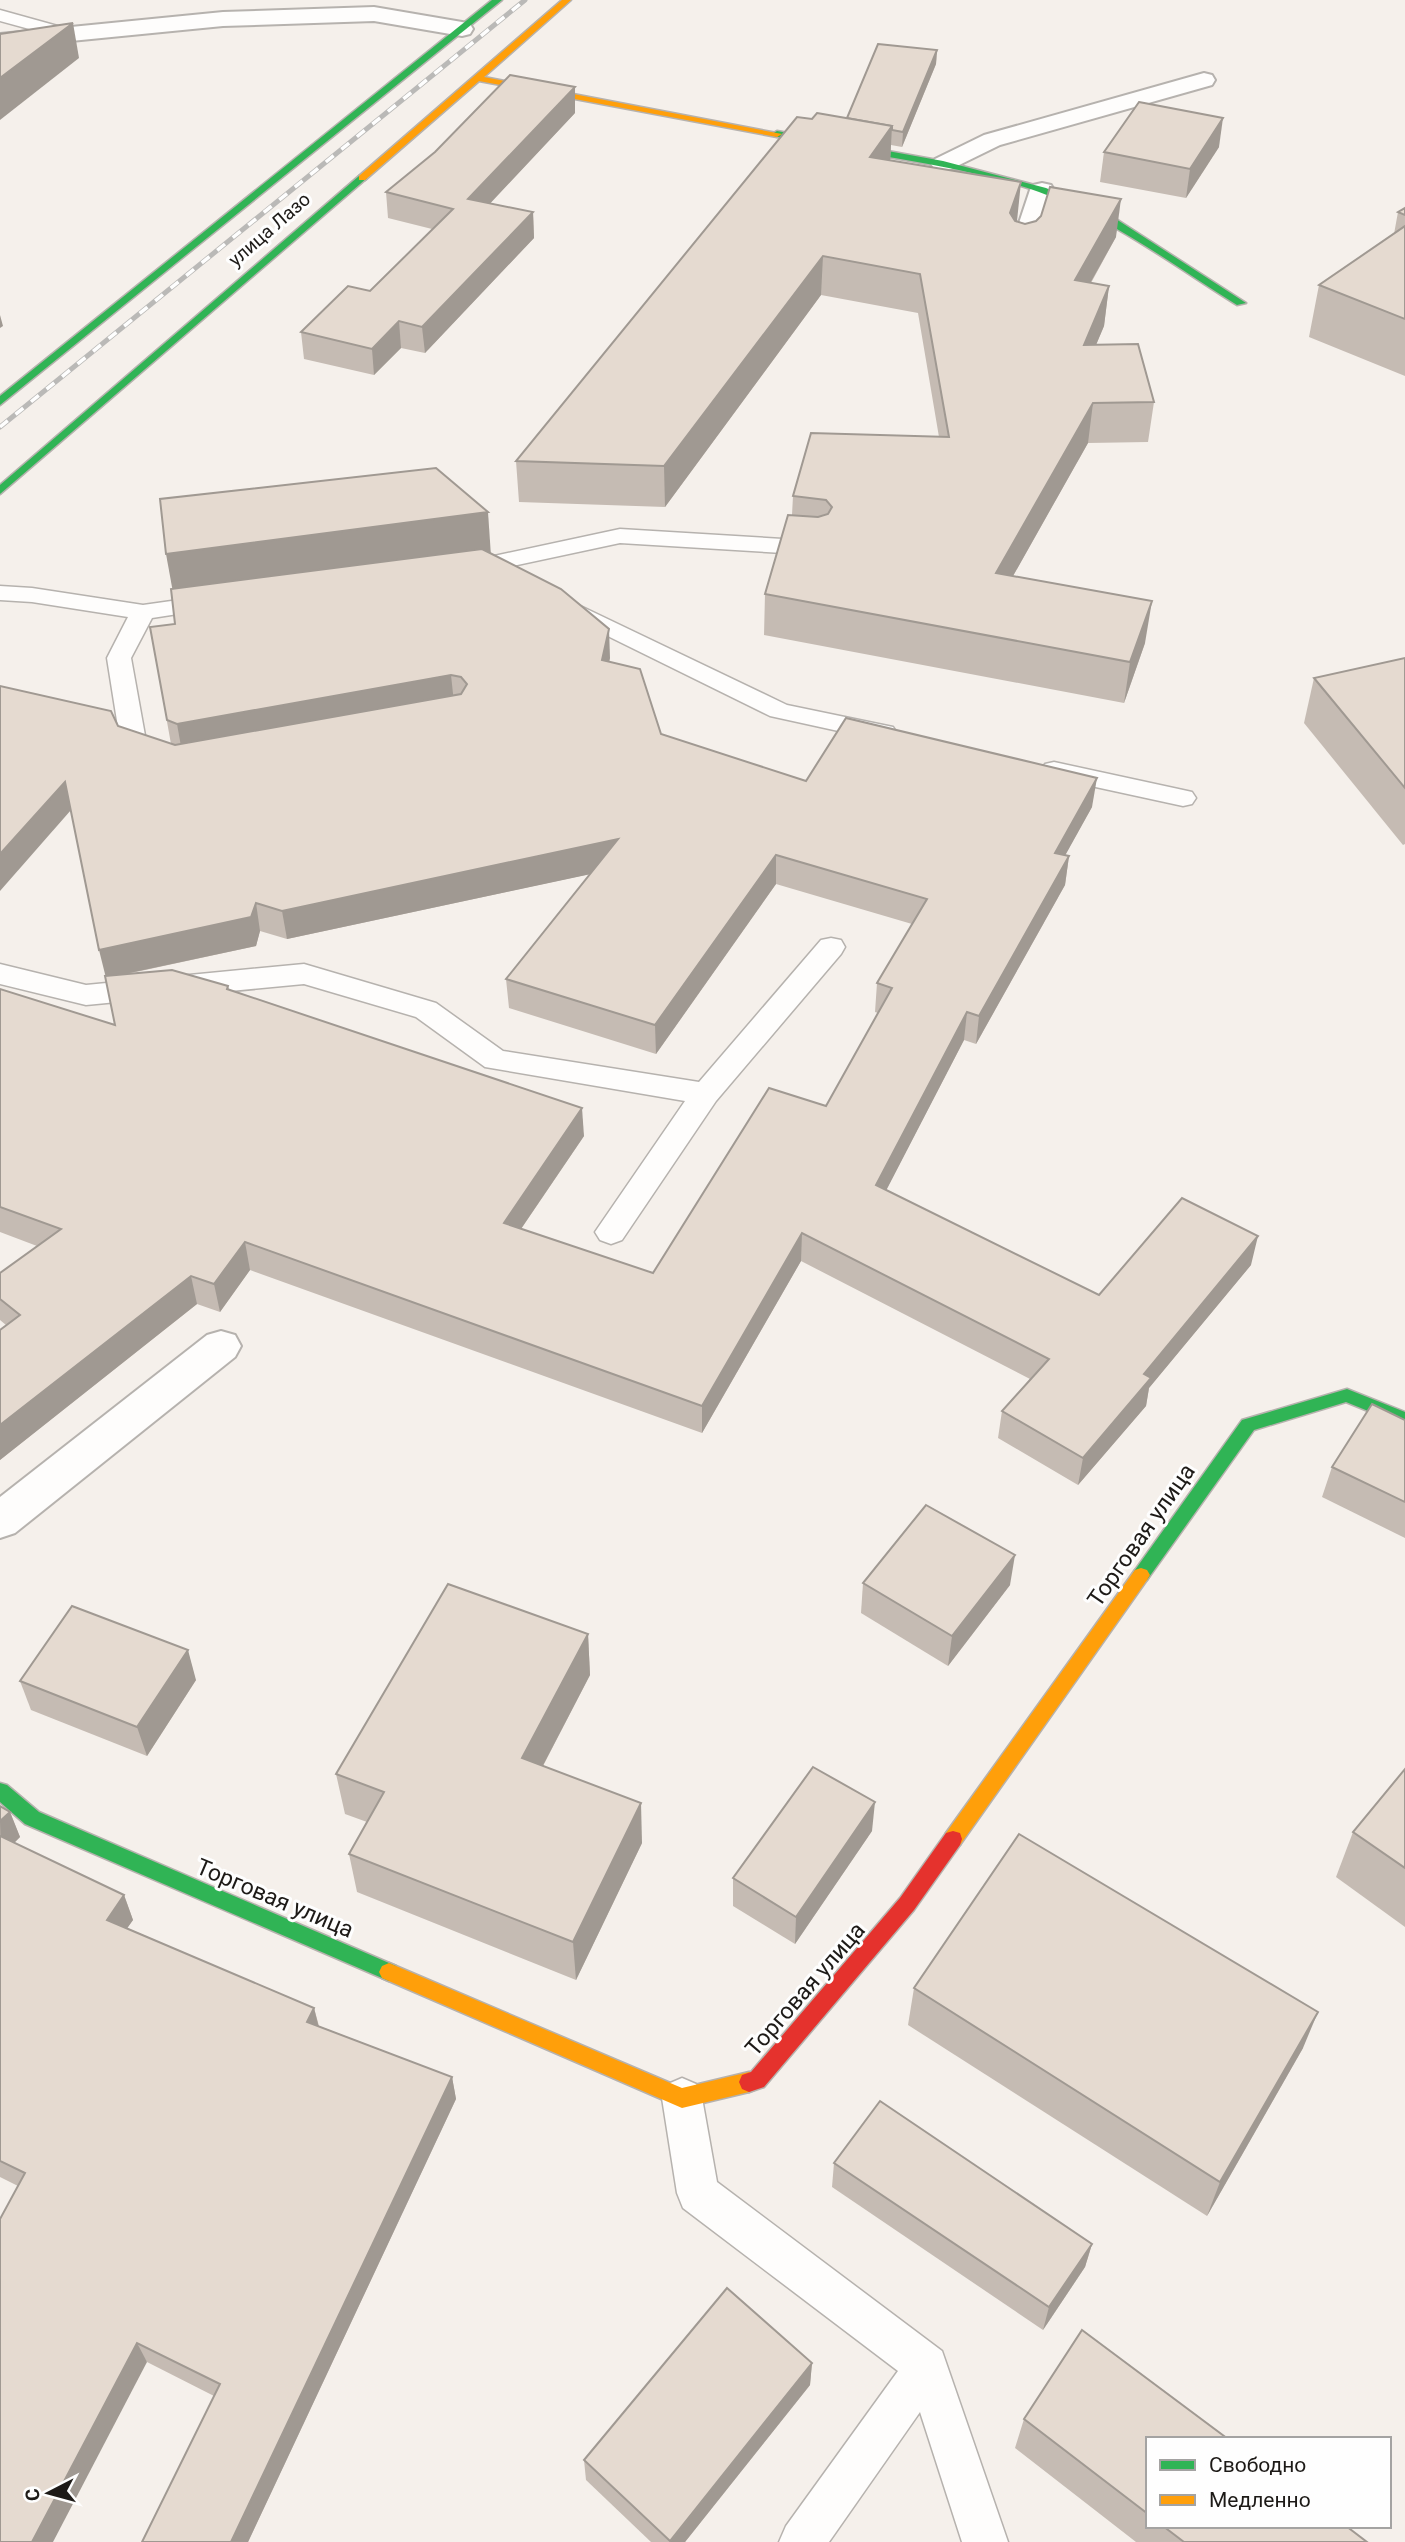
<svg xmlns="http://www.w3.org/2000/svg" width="1405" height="2542" font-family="Roboto,sans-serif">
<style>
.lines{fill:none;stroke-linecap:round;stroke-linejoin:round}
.lane-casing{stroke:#b6b2ae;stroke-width:3}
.street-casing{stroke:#b6b2ae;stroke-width:4}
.fast-casing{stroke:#b6b2ae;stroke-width:3}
.slow-casing{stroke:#b6b2ae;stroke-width:3}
.jam-casing{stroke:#b6b2ae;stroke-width:3}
.lane{fill:#fefdfc;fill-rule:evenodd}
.street{fill:#fefdfc;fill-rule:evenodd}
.fast{fill:#30b455;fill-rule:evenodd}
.slow{fill:#ff9f0a;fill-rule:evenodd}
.jam{fill:#e5322d;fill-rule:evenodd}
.rail-casing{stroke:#bab9b7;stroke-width:5}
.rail{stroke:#fefefe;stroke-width:3.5;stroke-dasharray:10;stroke-linecap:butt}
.wall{fill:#c5bbb3;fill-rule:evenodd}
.shaded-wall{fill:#a09992}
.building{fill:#e5dad0;stroke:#a09992;stroke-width:2}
.labels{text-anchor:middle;stroke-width:6;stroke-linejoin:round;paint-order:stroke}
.far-street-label{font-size:19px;fill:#1d1a17;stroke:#fefefe}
.street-label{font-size:23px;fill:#1d1a17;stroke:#fefefe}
</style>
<rect width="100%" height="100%" fill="#f5f0eb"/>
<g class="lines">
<g class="lane-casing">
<g id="lane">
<polygon points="0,10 72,30 75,34 66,39 0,21"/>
<polygon points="620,529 816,541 824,543 828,548 824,553 816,555 620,543 466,576 458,574 454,569 458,564 466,562"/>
<path d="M0,586L32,588L143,605L214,595L223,597L226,602L223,607L152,618L131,658L146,741L167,749L171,755L167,761C154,764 129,758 121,746L107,658L128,617L32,602L0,600Z"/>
<polygon points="570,601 787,705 893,727 897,733 893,739 884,741 770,716 561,613 558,608 561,603"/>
<polygon points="1054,762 1183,790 1192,792 1196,798 1192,804 1183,806 1045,776 1041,770 1045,764"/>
<polygon points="831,938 841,940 845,947 841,954 716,1101 622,1240 611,1244 600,1240 595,1232 685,1101 485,1067 416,1017 304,984 86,1005 0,984 0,964 86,985 304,964 436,1003 503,1051 699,1082 821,940"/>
<polygon points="682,2078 696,2084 702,2098 717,2182 942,2351 1008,2542 962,2542 920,2412 829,2542 779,2542 786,2526 898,2371 683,2208 677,2193 662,2098 668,2084"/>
</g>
</g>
<g class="street-casing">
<g id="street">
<polygon points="374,7 462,22 470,24 473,29 470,34 462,36 374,21 223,26 0,48 0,34 223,12"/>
<polygon points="1204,73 1212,75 1215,80 1212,85 1000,145 951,169 943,171 935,169 931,164 935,159 984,135"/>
<polygon points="1042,183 1051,185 1054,190 1035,253 1031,258 1022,261 1013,258 1009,253 1030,190 1033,185"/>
<polygon points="221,1331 235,1335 241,1346 235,1357 15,1533 0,1538 0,1497 207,1335"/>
</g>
</g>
<g class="fast-casing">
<g id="fast">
<polygon points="492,0 502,0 0,405 0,396"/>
<path d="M777,131L943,161L1046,188L1116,219L1246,303L1237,305C1173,265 1111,218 1039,192C954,162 861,156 774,136L772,134Z"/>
<polygon points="359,176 367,178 0,494 0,485"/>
<polygon points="1347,1389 1405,1412 1405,1426 1346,1402 1254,1430 1147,1580 1141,1582 1135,1580 1132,1575 1135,1570 1242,1420"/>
<polygon points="0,1783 7,1785 39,1812 396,1966 399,1972 396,1978 389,1981 382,1978 25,1824 0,1802"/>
</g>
</g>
<g class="slow-casing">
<g id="slow">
<polygon points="562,0 571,0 484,77 782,134 777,137 479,81 365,180 359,180 359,176"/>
<polygon points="1141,1568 1147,1570 1150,1575 1147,1580 960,1845 953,1847 946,1845 944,1839 946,1833 1135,1570"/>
<polygon points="389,1963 682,2088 749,2072 756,2075 759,2082 756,2089 749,2092 682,2108 382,1978 379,1972 382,1966"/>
</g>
</g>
<g class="jam-casing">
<polygon id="jam" points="953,1831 960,1833 962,1839 960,1845 914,1910 764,2087 749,2092 742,2089 739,2082 742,2075 751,2072 900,1898 946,1833"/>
</g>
<use href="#lane" class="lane"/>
<use href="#street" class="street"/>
<use href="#fast" class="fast"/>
<use href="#slow" class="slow"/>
<use href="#jam" class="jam"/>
<g class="rail-casing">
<polyline id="rail" points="0,427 525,0"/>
</g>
<use href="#rail" class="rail"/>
</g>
<g class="wall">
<polygon points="937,50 936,64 902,147 891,145 890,160 1025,224 1116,237 1091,283 1109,286 1104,326 1096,345 1154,402 1148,442 1088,443 1013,576 1145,643 1124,703 764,635 765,594 792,515 793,496 939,437 918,313 821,295 665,507 519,502 516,461 812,119 847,118"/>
<polygon points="575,113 490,203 533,212 534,238 425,353 401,348 374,375 304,359 301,332 370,291 432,229 388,218 386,192"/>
<polygon points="1219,147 1186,198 1100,182 1104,152"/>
<polygon points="1405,208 1405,376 1309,337 1319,285 1394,234 1398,212"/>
<path d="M491,553L610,658L609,661L661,734L806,781L1092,807L1065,855L1069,856L1065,885L976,1044L964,1040L886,1190L1099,1295L1251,1265L1149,1388L1146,1406L1078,1485L998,1438L1002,1411L1030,1379L801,1261L702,1433L250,1270L220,1312L197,1304L0,1460V1330L6,1325L0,1320V1273L37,1246L0,1232V989L115,1025L106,976L118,726L171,744L150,627L175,624ZM590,874L506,979L509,1008L656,1054L776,884L912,924L877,983L875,1012L878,1013L826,1106L653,1273L521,1229L584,1136L229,989L228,986L122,975L256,946L260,931L287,939Z"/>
<polygon points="1405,658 1405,844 1403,845 1304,723 1314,678"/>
<polygon points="1405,1420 1405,1538 1322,1497 1332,1467"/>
<polygon points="863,1583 1010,1585 948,1666 861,1613"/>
<polygon points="588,1634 590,1675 543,1766 642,1843 576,1980 357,1892 349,1854 367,1822 345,1814 336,1774"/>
<polygon points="196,1680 147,1756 31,1710 20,1681"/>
<polygon points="1405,1769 1405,1927 1336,1877 1353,1832"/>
<polygon points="0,1806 10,1812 20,1837 14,1843 124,1895 133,1920 127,1928 314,2008 319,2026 452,2077 456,2099 248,2542 142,2542 214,2396 147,2362 18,2186 0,2177"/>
<polygon points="872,1831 795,1944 733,1906 733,1878"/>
<polygon points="914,1988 1303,2048 1207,2216 908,2025"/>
<polygon points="834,2163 1092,2244 1085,2267 1043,2330 832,2187"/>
<polygon points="812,2363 810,2385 685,2542 651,2542 586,2480 584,2460"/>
<polygon points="1024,2419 1148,2439 1148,2526 1346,2526 1367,2542 1136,2542 1015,2448"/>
</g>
<g class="shaded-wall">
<polygon points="73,23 79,58 0,120 0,78"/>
<polygon points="937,50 936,64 902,147 903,132"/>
<polygon points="575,87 575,113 470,225 468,199"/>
<polygon points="1223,118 1219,147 1186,198 1190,169"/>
<polygon points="892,126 890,164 870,157"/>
<polygon points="1021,182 1017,221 1007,252 1010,213"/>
<polygon points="1121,199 1116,237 1070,319 1075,280"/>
<polygon points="533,212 534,238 425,353 422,327"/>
<polygon points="823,256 821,295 665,507 664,466"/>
<polygon points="1109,286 1104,326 1079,385 1084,345"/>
<polygon points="0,315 3,326 0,328"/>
<polygon points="399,321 401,348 374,375 372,349"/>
<polygon points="1093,403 1088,443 991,615 996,573"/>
<polygon points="488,512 491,556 174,598 166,554"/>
<polygon points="1152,601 1145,643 1124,703 1130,662"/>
<polygon points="609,629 610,658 603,688 602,660"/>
<polygon points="451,675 454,703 182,752 177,724"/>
<polygon points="1097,778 1092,807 1051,881 1055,853"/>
<polygon points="65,782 71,810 0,891 0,854"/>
<polygon points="618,839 619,868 287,939 282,911"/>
<polygon points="776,855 776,884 656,1054 655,1025"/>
<polygon points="1069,856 1065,885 976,1044 979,1016"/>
<polygon points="256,903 260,931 256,946 106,978 99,950"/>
<polygon points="967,1012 964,1040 874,1214 876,1185"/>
<polygon points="582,1108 584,1136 506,1251 504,1223"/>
<polygon points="802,1233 801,1261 702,1433 702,1406"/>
<polygon points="1258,1236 1251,1265 1149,1388 1146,1406 1078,1485 1083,1458 1144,1374"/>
<polygon points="245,1242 250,1270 220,1312 214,1284"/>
<polygon points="191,1276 197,1304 0,1460 0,1425"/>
<polygon points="1015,1555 1010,1585 948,1666 952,1636"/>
<polygon points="588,1634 590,1675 526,1798 522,1758"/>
<polygon points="188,1650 196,1680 147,1756 137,1727"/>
<polygon points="875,1802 872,1831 795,1944 796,1917"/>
<polygon points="641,1803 642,1843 576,1980 573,1942"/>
<polygon points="10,1812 20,1837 1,1856 0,1821"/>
<polygon points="124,1895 133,1920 116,1944 107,1920"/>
<polygon points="314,2008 320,2032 307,2022"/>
<polygon points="1318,2012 1303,2048 1207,2216 1220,2182"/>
<polygon points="452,2077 456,2099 248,2542 231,2542"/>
<polygon points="1092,2244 1085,2267 1043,2330 1049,2307"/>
<polygon points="137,2343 147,2362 53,2542 32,2542"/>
<polygon points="812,2363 810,2385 685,2542 670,2542"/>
</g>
<g class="building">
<polygon points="73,23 0,78 0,34"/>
<polygon points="878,44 937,50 903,132 892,130 892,126 847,118"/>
<polygon points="510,75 575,87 468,199 533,212 422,327 399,321 372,349 301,332 348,286 370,291 453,209 386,192 435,152"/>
<polygon points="1139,102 1223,118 1190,169 1104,152"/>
<polygon points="817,113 892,126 870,157 1021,182 1010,213 1015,221 1025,224 1036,221 1041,216 1050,187 1121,199 1075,280 1109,286 1084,345 1138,344 1154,402 1093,403 996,573 1152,601 1130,662 765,594 788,515 818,517 828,514 832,507 826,500 793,496 811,433 949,437 920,274 823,256 664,466 516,461 797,117 812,119"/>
<polygon points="1405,208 1405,215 1398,212"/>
<polygon points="1405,226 1405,319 1319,285"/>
<polygon points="436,468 488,512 166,554 160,499"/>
<polygon points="482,549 561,589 609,629 602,660 640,669 661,734 806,781 846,718 1097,778 1055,853 1069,856 979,1016 967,1012 876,1185 1099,1295 1182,1198 1258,1236 1144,1374 1151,1378 1083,1458 1002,1411 1049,1359 802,1233 702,1406 245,1242 214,1284 191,1276 0,1425 0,1330 20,1315 0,1299 0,1273 61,1229 0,1207 0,989 115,1025 105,976 172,970 228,986 227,989 582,1108 504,1223 653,1273 769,1088 826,1106 892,988 877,983 927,899 776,855 655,1025 506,979 618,839 282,911 256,903 251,917 99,950 65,782 0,854 0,686 111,711 118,726 175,745 461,694 467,684 461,677 451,675 177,724 167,720 150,627 175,624 171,589"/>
<polygon points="1405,658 1405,788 1314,678"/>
<polygon points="1372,1404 1405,1420 1405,1502 1332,1467"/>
<polygon points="926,1505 1015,1555 952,1636 863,1583"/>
<polygon points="448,1584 588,1634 522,1758 641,1803 573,1942 349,1854 384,1792 336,1774"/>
<polygon points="72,1606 188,1650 137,1727 20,1681"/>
<polygon points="813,1767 875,1802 796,1917 733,1878"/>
<polygon points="1405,1769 1405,1868 1353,1832"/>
<polygon points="0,1806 10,1812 0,1821"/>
<polygon points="1019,1834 1318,2012 1220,2182 914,1988"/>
<polygon points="0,1836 124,1895 107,1920 314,2008 307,2022 452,2077 231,2542 142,2542 220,2384 137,2343 32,2542 0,2542 0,2219 25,2173 0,2161"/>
<polygon points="880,2101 1092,2244 1049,2307 834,2163"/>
<polygon points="727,2288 812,2363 670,2541 584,2460"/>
<polygon points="1082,2330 1228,2439 1148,2439 1148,2514 1024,2419"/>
<polygon points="1163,2526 1346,2526 1367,2542 1184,2542"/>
</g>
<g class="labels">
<g class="far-street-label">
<text transform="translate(269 229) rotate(-41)" y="7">улица Лазо</text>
</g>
<g class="street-label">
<text transform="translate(1141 1535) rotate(-55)" y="8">Торговая улица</text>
<text transform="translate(275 1898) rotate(23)" y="8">Торговая улица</text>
<text transform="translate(805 1989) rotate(-49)" y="8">Торговая улица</text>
</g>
</g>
<rect x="1146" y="2437" width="245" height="91" fill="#fefefe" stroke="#a4a3a2" stroke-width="2"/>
<rect x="1160" y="2460" width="35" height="10" fill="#30b455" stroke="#a4a3a2" stroke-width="2"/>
<text x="1209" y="2472" font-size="21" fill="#1d1a17">Свободно</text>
<rect x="1160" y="2495" width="35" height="10" fill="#ff9f0a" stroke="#a4a3a2" stroke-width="2"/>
<text x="1209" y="2507" font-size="21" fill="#1d1a17">Медленно</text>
<g transform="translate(49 2493) rotate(264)" stroke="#fefefe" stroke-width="5" paint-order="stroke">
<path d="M0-5L12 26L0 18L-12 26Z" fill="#1d1a17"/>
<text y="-10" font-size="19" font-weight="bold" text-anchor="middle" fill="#1d1a17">С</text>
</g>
</svg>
